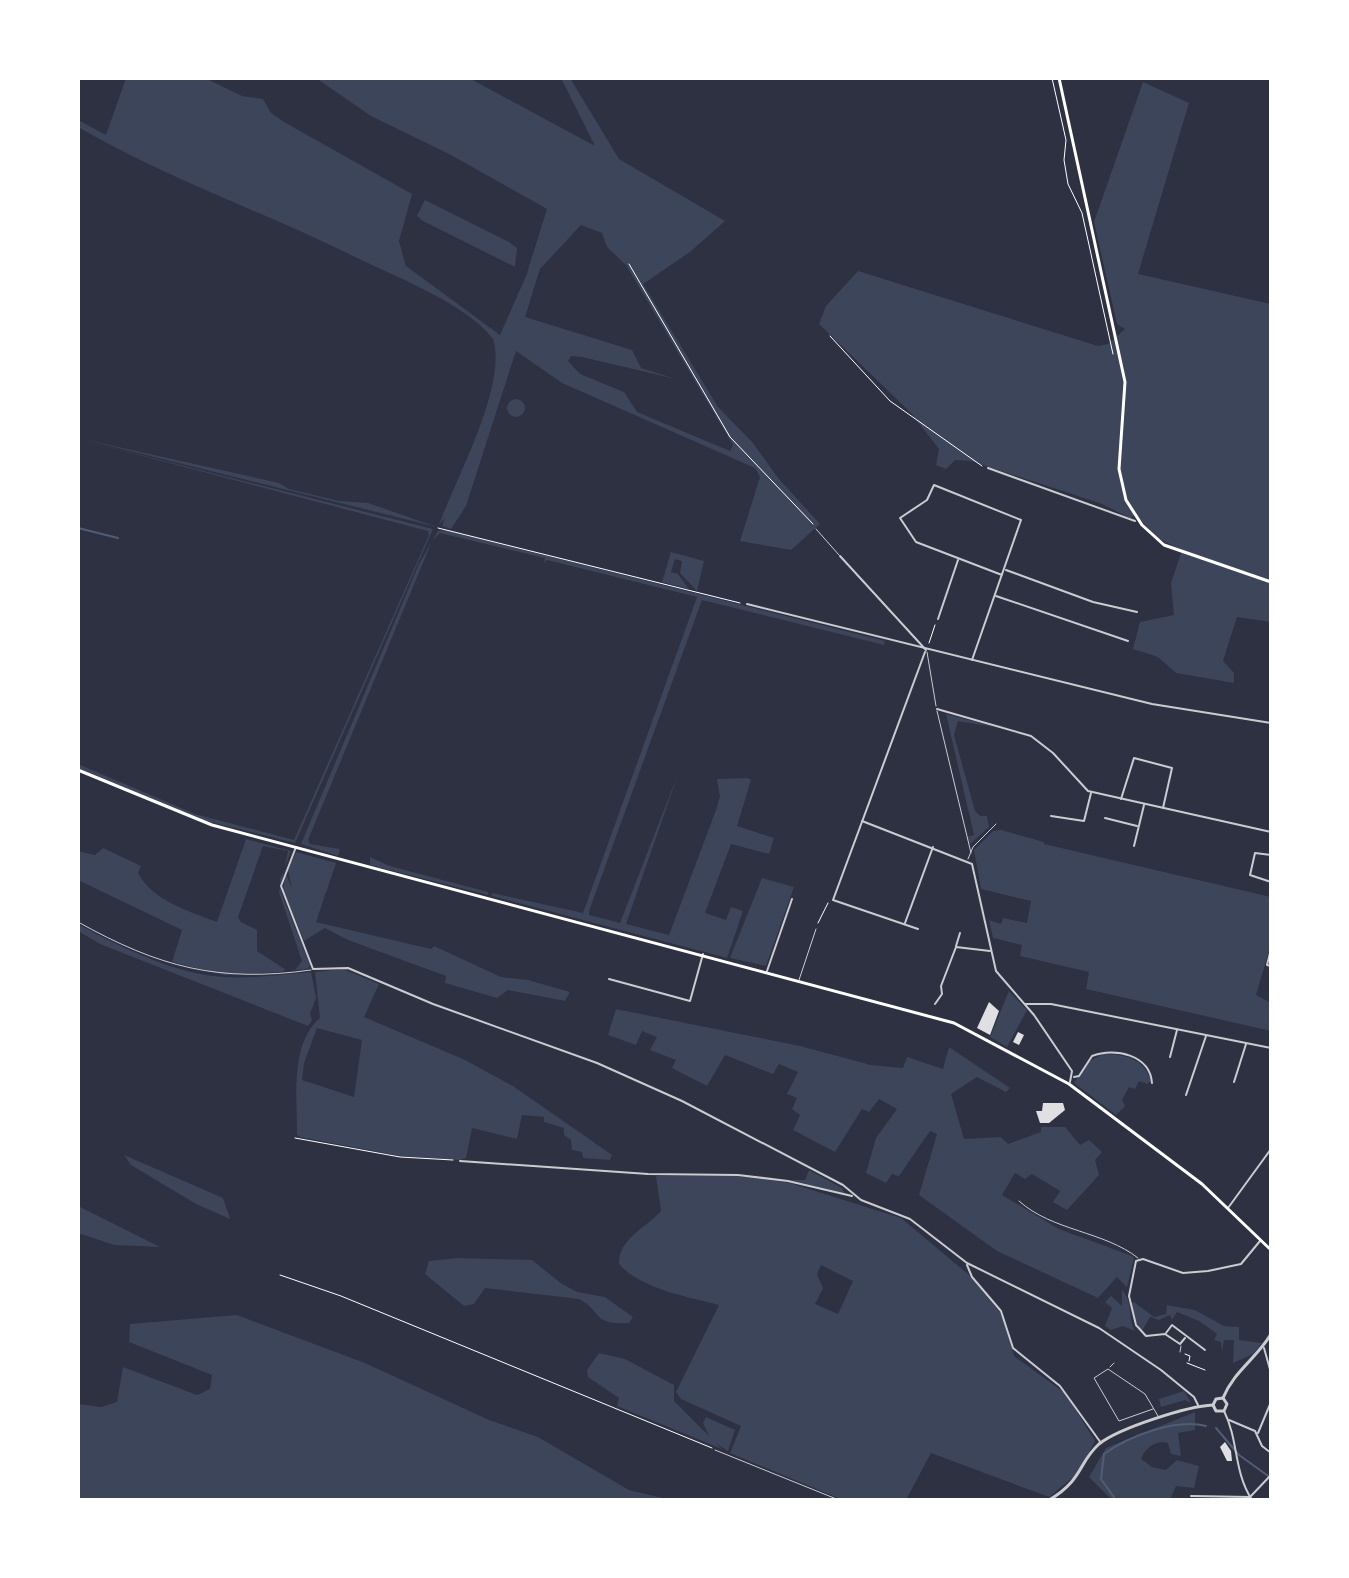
<svg xmlns="http://www.w3.org/2000/svg" width="1349" height="1578" font-family="'Exo 2',sans-serif">
<style>
.green{fill:#3c4559;fill-rule:evenodd}
.lines{fill:none;stroke-linecap:round;stroke-linejoin:round}
.stream{stroke:#4f5d75;stroke-width:2}
.building{fill:#e0e0e3}
.path{stroke:#fff;stroke-width:1}
.service{stroke:#caccd0;stroke-width:1}
.minor{stroke:#caccd0;stroke-width:2}
.tertiary{stroke:#caccd0;stroke-width:3}
.secondary{stroke:#fff;stroke-width:3}
</style>
<rect width="100%" height="100%" fill="#2d3142"/>
<g class="green">
<path d="M126,78H205L242,96L263,99L271,113L284,122L412,194L399,241L406,266L500,335L526,276L547,209L451,155L371,116L316,78H469L595,146L561,78H570L619,159L725,221L690,252L643,284L718,407L753,443L778,478L820,524L791,550L740,541L760,477L755,468L562,383L516,351L466,506L451,529L442,526L445,518L439,525C454,482 508,386 493,339C466,303 393,276 353,256C262,211 165,178 78,127V120L106,135ZM581,225L602,233L607,247L626,265L733,445L730,451L637,412L624,392L580,374L568,361L571,356L582,357L676,379L641,368L632,350L525,317L540,269Z"/>
<polygon points="1143,82 1189,103 1138,274 1271,304 1271,622 1237,617 1223,661 1234,673 1234,683 1176,673 1158,657 1133,649 1140,622 1174,615 1171,583 1182,550 1157,538 1136,515 1130,518 1102,504 971,461 955,460 946,469 936,465 939,449 911,413 819,324 826,306 858,271 1098,346 1108,344 1125,329 1117,324 1094,222"/>
<polygon points="425,200 509,242 517,248 515,267 423,221 417,216"/>
<circle cx="516" cy="408" r="9"/>
<polygon points="78,438 279,483 289,489 339,501 368,503 437,527"/>
<polygon points="78,439 433,529 295,843 206,821 78,768 78,764 195,814 294,840 429,535 428,531"/>
<polygon points="445,530 885,641 884,645 702,600 589,911 589,915 620,923 678,774 626,924 669,935 716,810 720,796 717,779 748,778 751,780 737,826 774,838 769,854 731,844 705,913 726,920 731,907 743,911 727,958 492,896 492,893 583,913 697,597 547,560 544,563 545,558 440,533 432,541 308,840 310,844 340,849 338,856 301,844 419,564 438,531"/>
<polygon points="671,552 704,561 697,591 680,573 682,561 675,559 671,572 678,574 689,589 662,582"/>
<polygon points="946,714 995,727 958,721 954,735 975,811 980,816 987,816 989,827 970,844 967,837 974,835"/>
<polygon points="1001,830 1044,842 1044,844 1271,897 1271,944 1256,995 1271,1003 1271,1031 1086,989 1089,972 1020,956 1022,945 993,938 989,920 1001,924 1003,918 1027,923 1031,901 981,889 974,850 993,831"/>
<path d="M246,839L291,851L280,879L281,892L310,965L308,969L295,970L302,961L279,892L288,851L263,846L238,917L241,922L257,930V951L286,970L280,972L225,975L172,962L182,930L78,880V851L95,855L103,848L141,866L138,873C153,901 189,911 217,922Z"/>
<polygon points="296,852 336,863 316,922 431,949 434,946 501,977 528,980 570,992 565,1001 508,990 497,998 445,983 446,976 348,940 325,928 304,941 283,889 286,874 292,888 288,870"/>
<polygon points="370,857 390,866 488,892 488,895 370,865"/>
<polygon points="762,878 794,887 766,966 730,958"/>
<path d="M78,924C118,946 177,975 224,977C253,979 282,974 311,972L316,998L310,1014L312,1020L308,1026L100,944L78,931Z"/>
<path d="M343,969L379,984L364,1017L465,1060L513,1086L612,1155L610,1160L583,1158L582,1152L572,1150L571,1140L564,1135V1128L544,1122V1117L522,1115L517,1139L472,1128L466,1158L459,1160L400,1156L300,1137L297,1134C297,1097 290,1043 320,1018L315,972ZM317,1028L362,1040L354,1097L302,1080L304,1063Z"/>
<polygon points="1009,991 1027,1010 1007,1047 990,1037"/>
<polygon points="616,1009 800,1046 871,1065 903,1068 907,1057 943,1069 949,1047 1010,1088 1006,1092 977,1077 951,1094 964,1139 1001,1137 1008,1144 1041,1132 1041,1127 1065,1127 1080,1145 1089,1140 1102,1152 1095,1160 1099,1175 1067,1210 1053,1202 1060,1191 1032,1174 1025,1179 1015,1173 1002,1195 1059,1229 1132,1256 1134,1258 1127,1287 1117,1277 1098,1298 997,1251 919,1195 937,1134 930,1131 899,1176 892,1174 886,1183 866,1173 876,1138 897,1109 879,1099 869,1112 862,1109 835,1152 793,1130 800,1115 792,1109 797,1098 787,1094 798,1072 779,1064 773,1074 725,1055 707,1086 672,1068 676,1060 650,1050 657,1037 642,1031 636,1045 608,1035"/>
<path d="M1103,1054C1124,1054 1144,1058 1151,1081L1147,1084L1139,1081L1135,1089L1129,1087L1122,1100L1125,1106L1116,1115L1074,1083L1088,1062Z"/>
<polygon points="124,1155 223,1198 230,1219 196,1204 131,1165"/>
<polygon points="809,1170 842,1188 845,1194 791,1180 805,1180"/>
<path d="M656,1176H737L790,1183L901,1218L968,1274L1002,1315L1014,1356L1065,1393L1095,1441L1078,1473L1049,1497L931,1453L906,1500H843L730,1453L741,1426L681,1399L676,1392L719,1305C688,1297 641,1289 619,1264C618,1239 646,1228 661,1211ZM821,1265L853,1281L838,1314L815,1304L823,1288L817,1274Z"/>
<polygon points="78,1207 78,1206 160,1247 114,1245 78,1233"/>
<path d="M458,1258L532,1260L562,1284L577,1292L605,1297L633,1317L629,1323C590,1325 604,1312 579,1299L485,1288L474,1304L464,1306L425,1274L429,1261Z"/>
<path d="M1122,1290C1133,1302 1128,1318 1135,1331L1123,1326L1111,1330L1105,1326L1112,1308L1105,1302L1111,1296L1122,1306Z"/>
<polygon points="1134,1302 1154,1317 1166,1314 1167,1305 1195,1310 1224,1326 1239,1327 1239,1340 1262,1343 1253,1354 1233,1363 1234,1340 1224,1340 1222,1352 1221,1342 1214,1340 1217,1334 1199,1321 1177,1312 1172,1320 1170,1315 1159,1320 1150,1317 1142,1331 1134,1318 1131,1303"/>
<polygon points="237,1315 365,1363 489,1420 538,1437 629,1490 671,1500 78,1500 78,1404 101,1407 117,1402 123,1367 197,1395 210,1389 212,1375 129,1342 130,1324"/>
<polygon points="599,1353 625,1359 674,1385 674,1401 722,1449 617,1406 619,1398 588,1377 587,1370"/>
<polygon points="1184,1391 1191,1403 1185,1400 1161,1407 1159,1399"/>
<path d="M1195,1412V1430L1178,1433L1181,1456L1171,1454L1168,1443C1156,1440 1145,1448 1141,1459L1152,1467L1166,1470L1177,1460L1199,1466L1194,1488L1176,1486L1170,1500H1112L1089,1477L1106,1448Z"/>
<polygon points="706,1417 735,1430 728,1451 711,1440 703,1423"/>
</g>
<g class="lines">
<g class="stream">
<polyline points="78,528 118,538"/>
<polyline points="1216,1428 1239,1455 1271,1478"/>
<path d="M1116,1500L1101,1479L1104,1454C1129,1436 1176,1418 1206,1426"/>
</g>
</g>
<g class="building">
<polygon points="989,1002 999,1011 990,1035 977,1028"/>
<polygon points="1018,1032 1024,1035 1019,1045 1013,1042"/>
<polygon points="1043,1103 1063,1103 1065,1110 1049,1123 1040,1123 1036,1111 1042,1111"/>
<polygon points="1225,1442 1231,1451 1232,1461 1227,1461 1220,1447"/>
</g>
<g class="lines">
<g class="path">
<polyline points="1052,78 1066,140 1064,160 1068,184 1082,213 1113,354"/>
<polyline points="629,264 730,437 813,524"/>
<polyline points="830,336 890,401 982,466"/>
<polyline points="438,528 740,603"/>
<polyline points="929,643 935,625"/>
<polyline points="818,923 828,903"/>
<polyline points="295,1138 400,1157 453,1160"/>
<polyline points="280,1275 341,1296 712,1448"/>
<polyline points="1185,1354 1190,1356 1189,1361"/>
<polyline points="1187,1363 1205,1370"/>
</g>
<g class="service">
<polyline points="816,529 839,555"/>
<polyline points="927,652 936,706"/>
<polyline points="937,711 971,853"/>
<polyline points="968,859 973,847 996,824"/>
<path d="M78,922C159,967 218,983 311,970"/>
<polyline points="799,980 816,929"/>
<path d="M1019,1201C1052,1231 1104,1231 1138,1258"/>
<polyline points="1180,1352 1181,1346"/>
<polyline points="1110,1367 1114,1363"/>
<polyline points="1153,1409 1119,1421 1094,1378 1108,1369 1145,1394 1158,1416"/>
<polyline points="715,1450 839,1500"/>
</g>
<g class="minor">
<polyline points="988,468 1135,521"/>
<polyline points="840,556 926,650"/>
<polyline points="1006,570 1093,602 1137,612"/>
<polyline points="996,596 1128,641"/>
<polyline points="747,604 1152,704 1271,723"/>
<polyline points="938,619 958,560"/>
<polyline points="972,660 1021,520 934,485 927,500 900,518 916,542 1002,575"/>
<polyline points="937,709 1031,736 1053,753 1088,791 1271,832"/>
<polyline points="1121,799 1134,758 1172,768 1163,808"/>
<polyline points="1051,816 1084,821 1091,793"/>
<polyline points="1105,818 1137,826"/>
<polyline points="862,821 972,864 996,971 1034,1015 1072,1071 1070,1082"/>
<polyline points="1134,846 1144,805"/>
<polyline points="296,847 281,886 313,969 348,968 433,1004 597,1063 682,1101 843,1185 861,1200 910,1219 967,1263 1099,1328 1161,1370 1194,1397 1198,1405"/>
<polyline points="1271,855 1255,853 1250,875 1271,882"/>
<polyline points="905,923 933,847"/>
<polyline points="918,929 833,900 925,652"/>
<polyline points="956,946 960,933"/>
<polyline points="1271,949 1267,965 1271,966"/>
<polyline points="767,971 792,899"/>
<polyline points="609,979 690,1001 703,954"/>
<polyline points="935,1004 942,994 941,986 956,947 990,951"/>
<polyline points="1025,1004 1051,1004 1271,1048"/>
<polyline points="1170,1057 1177,1030"/>
<path d="M1074,1077L1079,1076L1092,1056C1115,1047 1150,1055 1152,1083"/>
<polyline points="1234,1082 1246,1044"/>
<polyline points="1186,1095 1206,1036"/>
<polyline points="460,1161 648,1174 738,1175 788,1181 852,1196"/>
<polyline points="1228,1208 1271,1149"/>
<polyline points="967,1265 972,1277 1001,1311 1013,1348 1060,1386 1101,1443"/>
<polyline points="1166,1333 1172,1325 1205,1350"/>
<polyline points="1185,1338 1180,1344 1165,1334 1146,1336 1136,1325 1129,1296 1136,1261 1143,1259 1183,1273 1208,1271 1241,1264 1260,1241"/>
<polyline points="1264,1348 1271,1373"/>
<path d="M1224,1411C1239,1441 1233,1470 1252,1500"/>
<polyline points="1229,1420 1255,1431 1262,1446 1271,1453"/>
<polyline points="1258,1433 1271,1402"/>
<polyline points="1191,1496 1250,1497 1271,1475"/>
</g>
<g class="tertiary">
<path d="M1223,1398C1234,1371 1257,1358 1271,1334"/>
<polyline points="1213,1405 1216,1411 1224,1411 1227,1404 1223,1398"/>
<polyline points="1213,1405 1216,1399 1223,1398"/>
<path d="M1049,1500C1083,1480 1078,1463 1099,1444C1119,1428 1188,1406 1213,1405"/>
</g>
<g class="secondary">
<polyline points="1059,78 1125,382 1119,469 1126,500 1142,525 1164,545 1271,582"/>
<polyline points="78,770 212,825 954,1023 1069,1084 1202,1184 1271,1250"/>
</g>
</g>
<rect width="1349" height="1578" fill="none" stroke="#ffffff" stroke-width="160"/>
</svg>
